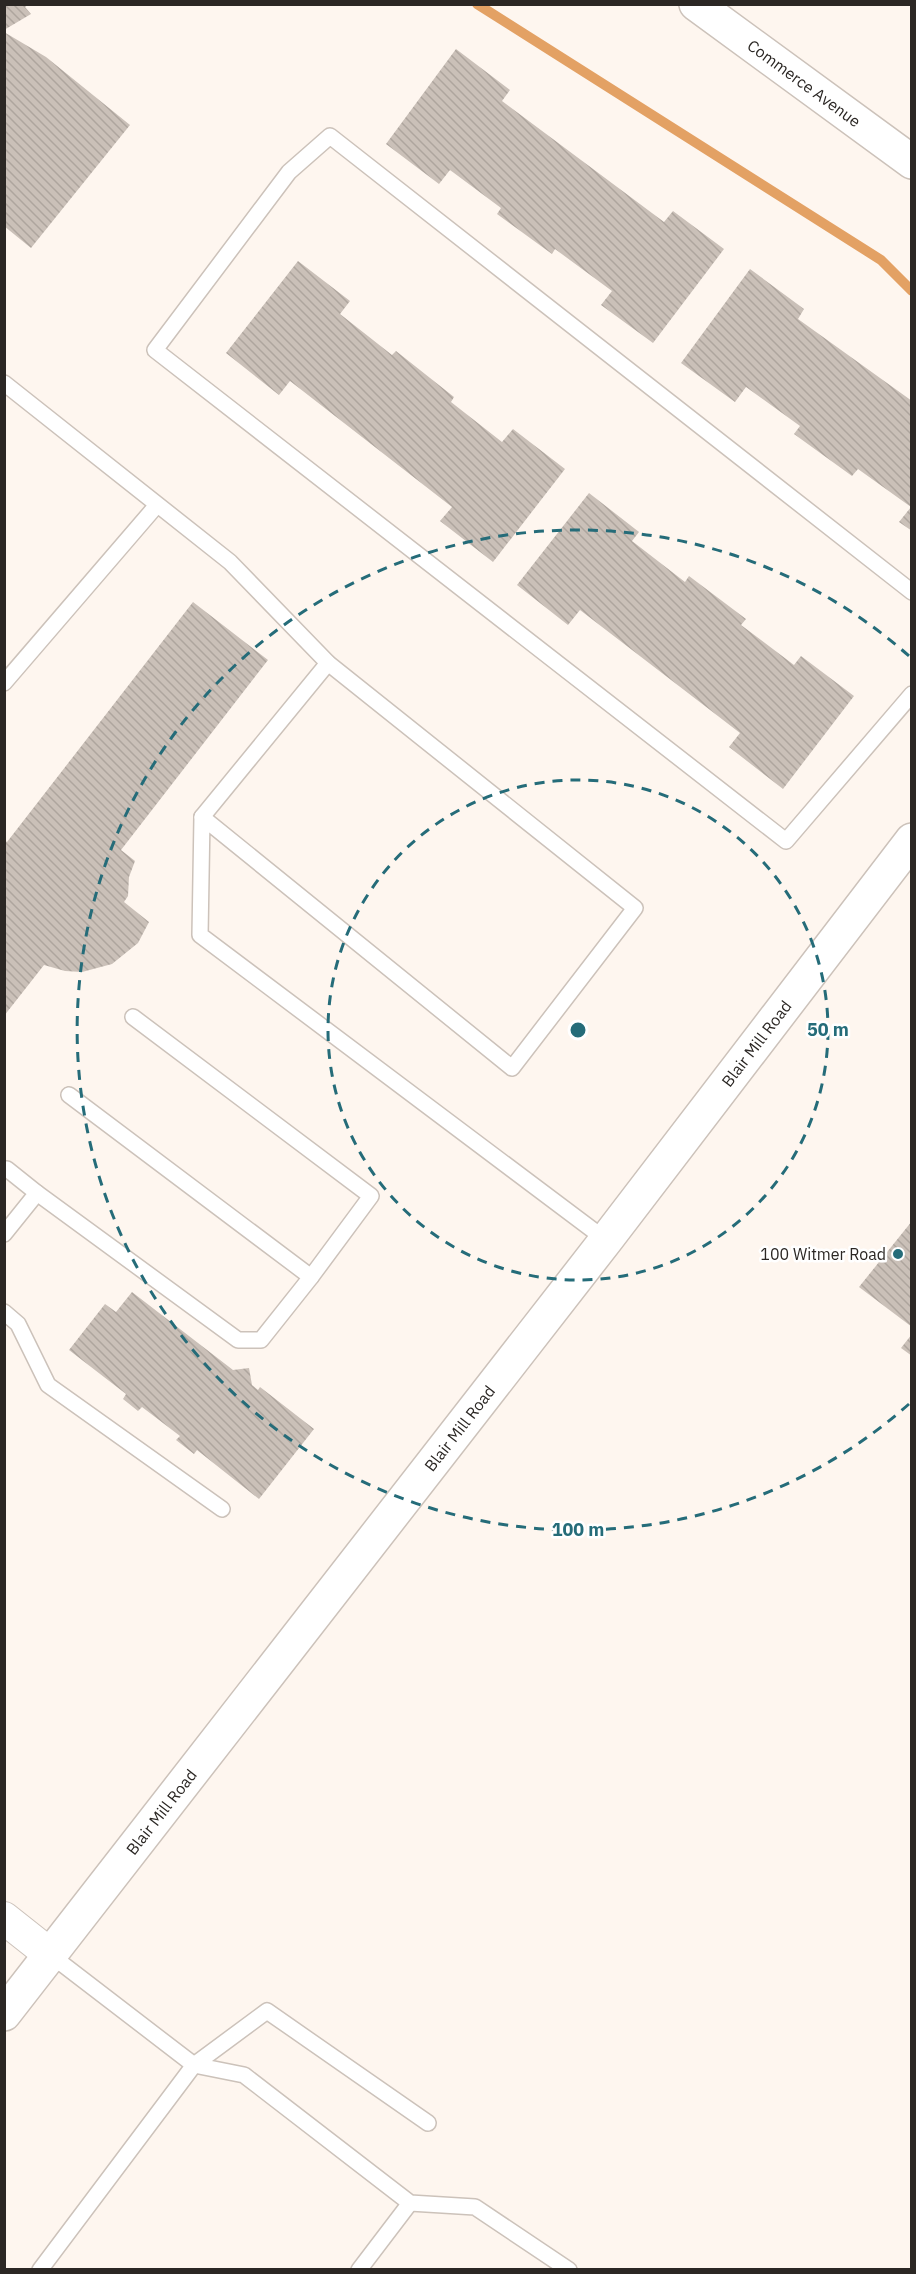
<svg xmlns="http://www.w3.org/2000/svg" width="916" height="2274" font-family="'IBM Plex Sans',sans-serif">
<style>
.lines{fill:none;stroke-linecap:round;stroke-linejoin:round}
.stream{stroke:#e3a164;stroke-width:10}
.building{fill:url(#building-back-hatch)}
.service-casing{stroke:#ccc2ba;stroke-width:18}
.minor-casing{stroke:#ccc2ba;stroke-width:34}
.tertiary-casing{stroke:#ccc2ba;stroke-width:36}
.secondary-casing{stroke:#ccc2ba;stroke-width:36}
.service{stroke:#fff;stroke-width:15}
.minor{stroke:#fff;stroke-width:32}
.tertiary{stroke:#fff;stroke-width:33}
.secondary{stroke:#fff;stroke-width:33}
.ring{fill:none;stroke:#256c79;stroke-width:3;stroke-dasharray:10 8}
.poi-dot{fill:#256c79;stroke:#fff;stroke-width:2}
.labels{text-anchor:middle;stroke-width:5;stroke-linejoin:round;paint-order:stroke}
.street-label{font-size:16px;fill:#2b2724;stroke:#fff}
.poi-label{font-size:16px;fill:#2b2724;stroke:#fff;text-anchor:end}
.centre{fill:#256c79;stroke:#fff;stroke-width:3}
.ring-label{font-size:18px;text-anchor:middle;font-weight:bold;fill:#256c79;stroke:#fff;stroke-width:5;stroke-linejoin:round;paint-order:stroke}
</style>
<defs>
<pattern id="building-back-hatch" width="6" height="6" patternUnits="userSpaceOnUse" patternTransform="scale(1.5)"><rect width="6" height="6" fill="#cac0b8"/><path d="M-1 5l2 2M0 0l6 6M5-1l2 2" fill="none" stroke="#aea59e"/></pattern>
</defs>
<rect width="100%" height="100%" fill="#fef6ef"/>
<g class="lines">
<polyline class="stream" points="477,4 881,260 912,291"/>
</g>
<g class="building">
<polygon points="4,4 29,4 25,7 31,14 4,30"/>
<polygon points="4,32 46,57 130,125 31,248 4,226"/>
<polygon points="456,49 510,90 502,101 664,222 673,211 724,249 653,343 601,305 612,291 555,249 552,254 497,214 501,208 450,170 439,184 386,144"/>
<polygon points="298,261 350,301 340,314 392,355 396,351 454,397 451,402 502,442 513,429 565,469 493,562 440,521 452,507 290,381 279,395 226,353"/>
<polygon points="750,269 804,309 798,319 912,401 912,531 899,522 911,507 858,469 852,476 794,434 800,426 746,387 735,402 681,363"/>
<polygon points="589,493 639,532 632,541 685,582 689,576 746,619 741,625 794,665 801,656 854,696 783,789 729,747 740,733 580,610 568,625 517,585"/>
<polygon points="193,602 268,660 121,850 135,861 129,877 128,896 124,902 149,922 138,943 112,964 82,972 65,971 44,965 4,1016 4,840 7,842"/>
<polygon points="912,1221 912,1327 859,1287"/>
<polygon points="132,1292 233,1370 249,1368 252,1385 258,1390 260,1387 314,1429 259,1499 197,1450 194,1454 176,1440 180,1436 142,1407 138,1411 123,1399 126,1394 69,1350 105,1304 116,1312"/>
<polygon points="912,1334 912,1356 901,1348"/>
</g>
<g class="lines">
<g class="service-casing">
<g id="service">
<polyline points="4,383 230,562 328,663 635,908 512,1068 202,817 200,935 606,1240"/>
<polyline points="912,592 330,136 289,172 155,350 786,841 912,694"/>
<polyline points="4,683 157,505"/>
<polyline points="202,817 328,663"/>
<polyline points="133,1017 371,1196 311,1277"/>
<polyline points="37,1193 238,1340 261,1340 311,1277 69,1095"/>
<polyline points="4,1234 37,1193 7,1169"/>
<polyline points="4,1312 18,1324 48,1385 222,1509"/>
<polyline points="52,1956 194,2065 244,2075 410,2203 475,2207 569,2270"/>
<polyline points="40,2270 194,2065 267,2011 428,2123"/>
<polyline points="359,2270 410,2203"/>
</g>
</g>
<g class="minor-casing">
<polyline id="minor" points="4,1918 52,1956"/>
</g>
<g class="tertiary-casing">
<g id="tertiary">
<path id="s1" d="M696,4L912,162"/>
</g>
</g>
<g class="secondary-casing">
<g id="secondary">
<path id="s2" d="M4,2014L606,1240L912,840"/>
</g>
</g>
<use href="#service" class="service"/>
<use href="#minor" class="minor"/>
<use href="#tertiary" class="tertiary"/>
<use href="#secondary" class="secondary"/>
</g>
<g class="ring">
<circle cx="578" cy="1030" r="250"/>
<path d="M909 1404A500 500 0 1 1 909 656"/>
</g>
<circle class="poi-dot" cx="898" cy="1254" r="6"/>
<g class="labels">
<g class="street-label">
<text dy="6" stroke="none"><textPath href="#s1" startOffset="134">Commerce Avenue</textPath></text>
<text dy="6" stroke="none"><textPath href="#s2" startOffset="1228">Blair Mill Road</textPath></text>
<text dy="6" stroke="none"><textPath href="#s2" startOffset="742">Blair Mill Road</textPath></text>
<text dy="6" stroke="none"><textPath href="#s2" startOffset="256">Blair Mill Road</textPath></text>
</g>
<g class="poi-label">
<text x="886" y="1260">100 Witmer Road</text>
</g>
</g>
<circle cx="578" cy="1030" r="9" class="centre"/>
<g class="ring-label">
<text x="828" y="1036">50 m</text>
<text x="578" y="1536">100 m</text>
</g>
<rect width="916" height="2274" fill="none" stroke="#2b2724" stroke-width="12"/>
</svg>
